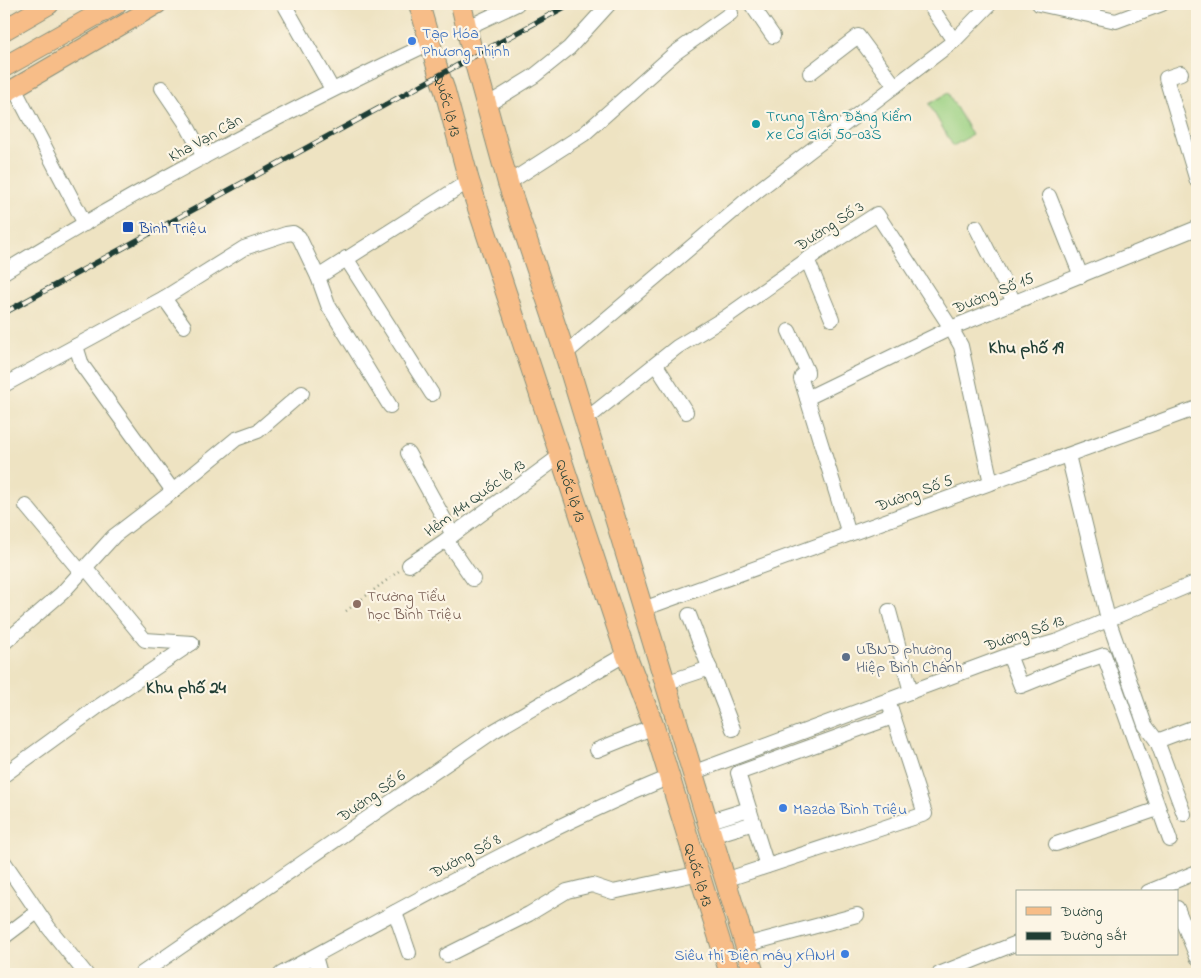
<svg xmlns="http://www.w3.org/2000/svg" width="1201" height="978" font-family="'Indie Flower',sans-serif">
<style>
.green{fill:#9ad081;stroke:#5c865a}
.lines{fill:none;stroke-linecap:round;stroke-linejoin:round}
.minor-casing{stroke:#86907b;stroke-width:16}
.major-casing{stroke:#86907b;stroke-width:20}
.highway-casing{stroke:#86907b;stroke-width:22}
.path{stroke:#86907b;stroke-width:2.5;stroke-dasharray:1 4;stroke-linecap:butt}
.minor{stroke:#fff;stroke-width:14}
.major{stroke:#f7bd88;stroke-width:18}
.highway{stroke:#f7bd88;stroke-width:20}
.rail-casing{stroke:#1f3d34;stroke-width:5.5}
.rail{stroke:#fcf5e5;stroke-width:4;stroke-dasharray:11;stroke-linecap:butt}
.shop-dot{fill:#3f7fe0;stroke:#fcf5e5;stroke-width:2}
.culture-dot{fill:#0f9aa8;stroke:#fcf5e5;stroke-width:2}
.transit-dot{fill:#1a4fb4;stroke:#fcf5e5;stroke-width:2}
.education-dot{fill:#8d6e63;stroke:#fcf5e5;stroke-width:2}
.service-dot{fill:#5c6f8a;stroke:#fcf5e5;stroke-width:2}
.labels{text-anchor:middle;stroke-width:4.5;stroke-linejoin:round;paint-order:stroke}
.shop-label{font-size:16px;fill:#366cbe;stroke:#fcf5e5;text-anchor:start}
.street-label{font-size:16px;fill:#1f3d34;stroke:#fcf5e5}
.culture-label{font-size:16px;fill:#0d838f;stroke:#fcf5e5;text-anchor:start}
.transit-label{font-size:16px;fill:#164399;stroke:#fcf5e5;text-anchor:start}
.education-label{font-size:16px;fill:#785e54;stroke:#fcf5e5;text-anchor:start}
.service-label{font-size:16px;fill:#4e5e75;stroke:#fcf5e5;text-anchor:start}
.neighbourhood-label{font-size:18px;font-weight:bold;fill:#1f3d34;stroke:#fcf5e5}
</style>
<rect width="100%" height="100%" fill="#fcf5e5"/>
<filter id="ink" filterUnits="userSpaceOnUse"><feTurbulence type="fractalNoise" baseFrequency=".02" numOctaves="2"/><feDisplacementMap in="SourceGraphic" scale="10" xChannelSelector="R" yChannelSelector="G"/><feConvolveMatrix kernelMatrix="1 2 1 2 8 2 1 2 1" color-interpolation-filters="sRGB"/></filter>
<filter id="wash" filterUnits="userSpaceOnUse"><feTurbulence type="fractalNoise" baseFrequency=".0096" numOctaves="4" result="noise"/><feDisplacementMap in="SourceGraphic" scale="20" xChannelSelector="R" yChannelSelector="G"/><feGaussianBlur stdDeviation="1.12" result="paint"/><feColorMatrix in="noise" values="0 0 0 0 0 0 0 0 0 0 0 0 0 0 0 0 0 1.4 0 .05"/><feComposite in="paint" operator="in"/></filter>
<g filter="url(#wash)">
<rect width="100%" height="100%" fill="#eee3c2"/>
<polygon class="green" points="948,93 972,135 953,146 929,104"/>
</g>
<g filter="url(#ink)">
<g class="lines">
<g class="minor-casing">
<g id="minor">
<polyline points="284,4 332,89"/>
<polyline points="751,4 773,36"/>
<polyline points="929,4 954,41"/>
<polyline points="1039,4 1116,21 1162,4"/>
<polyline points="466,28 517,4"/>
<polyline points="810,73 858,36 895,86"/>
<polyline points="1181,73 1166,78 1197,181"/>
<polyline points="14,88 85,224"/>
<polyline points="162,88 185,122 204,157"/>
<polyline points="487,105 534,76 569,48 609,4"/>
<polyline points="508,183 584,134 675,53 731,13"/>
<polyline points="1049,196 1081,276"/>
<polyline points="976,227 1014,302"/>
<polyline points="346,258 432,394"/>
<polyline points="807,259 832,319"/>
<path d="M4,272C141,187 284,112 430,43"/>
<polyline points="318,277 469,181"/>
<polyline points="164,298 184,326"/>
<polyline points="789,331 807,371 807,373 802,376 801,379 849,534"/>
<polyline points="76,346 82,365 173,491"/>
<polyline points="565,354 756,192 954,41 990,4"/>
<polyline points="656,365 686,412"/>
<polyline points="4,385 164,298 244,248 286,234 293,233 299,237 318,277 328,305 390,406"/>
<polyline points="807,398 951,328 1197,228"/>
<polyline points="584,421 677,347 726,317 818,252 877,214 951,328 961,346 991,483"/>
<polyline points="408,453 453,535"/>
<polyline points="1068,455 1108,619 1145,725 1157,741 1184,814"/>
<polyline points="26,506 81,572"/>
<polyline points="446,540 473,579"/>
<polyline points="409,565 446,540 560,456"/>
<polyline points="86,568 145,640 192,643"/>
<polyline points="643,609 1197,408"/>
<polyline points="889,611 911,692"/>
<polyline points="689,615 733,729"/>
<polyline points="4,643 62,593 114,536 173,491 236,439 258,431 302,393"/>
<polyline points="1009,655 1021,686 1063,669 1104,655 1170,840"/>
<polyline points="665,683 710,668"/>
<polyline points="1157,741 1197,726"/>
<polyline points="597,750 654,727"/>
<polyline points="692,773 1009,655 1058,641 1197,582"/>
<polyline points="4,775 96,708 192,643"/>
<polyline points="707,822 749,809"/>
<polyline points="711,836 754,823"/>
<polyline points="1056,844 1158,809"/>
<polyline points="4,862 49,928 86,974"/>
<polyline points="767,866 738,773 893,717"/>
<polyline points="725,880 925,814 888,700"/>
<polyline points="1148,892 1197,872"/>
<polyline points="1177,908 1197,957"/>
<polyline points="395,912 409,953"/>
<polyline points="4,937 37,912"/>
<polyline points="745,945 857,915"/>
<polyline points="447,955 529,914 567,891 592,885 613,892 700,873"/>
<polyline points="315,956 320,974"/>
<polyline points="141,974 494,731 626,654"/>
<path d="M281,974C409,905 535,832 670,777"/>
<polyline points="939,974 1017,943"/>
</g>
</g>
<g class="major-casing">
<polyline id="major" points="4,94 158,4"/>
</g>
<g class="highway-casing">
<g id="highway">
<path id="s1" d="M419,4L439,74L445,91L469,181L626,654L654,727L730,974"/>
<polyline points="461,4 473,56 508,183 565,354 754,974"/>
<polyline points="4,30 49,4"/>
<polyline points="4,67 116,4"/>
</g>
</g>
<polyline class="path" points="346,611 399,571"/>
<use href="#minor" class="minor"/>
<use href="#major" class="major"/>
<use href="#highway" class="highway"/>
<g class="rail-casing">
<polyline id="rail" points="4,313 570,4"/>
</g>
<use href="#rail" class="rail"/>
</g>
</g>
<g class="shop-dot">
<circle cx="412" cy="41" r="5"/>
<circle cx="783" cy="808" r="5"/>
<circle cx="845" cy="954" r="5"/>
</g>
<circle class="culture-dot" cx="756" cy="124" r="5"/>
<rect class="transit-dot" x="122" y="221" width="12" height="12" rx="2.5"/>
<circle class="education-dot" cx="357" cy="604" r="5"/>
<circle class="service-dot" cx="846" cy="657" r="5"/>
<g class="labels">
<g class="shop-label">
<text x="422" y="38">Tạp Hóa<tspan x="422" dy="18">Phương Thịnh</tspan></text>
<text x="793" y="814">Mazda Bình Triệu</text>
<text x="835" y="960" text-anchor="end">Siêu thị Điện máy XANH</text>
</g>
<g class="street-label">
<text dy="6" stroke="none"><textPath href="#s1" startOffset="105">Quốc lộ 13</textPath></text>
<text transform="translate(205 137) rotate(-29)" y="6">Kha Vạn Cân</text>
<text transform="translate(829 225) rotate(-33)" y="6">Đường Số 3</text>
<text transform="translate(993 292) rotate(-22)" y="6">Đường Số 15</text>
<text dy="6" stroke="none"><textPath href="#s1" startOffset="510">Quốc lộ 13</textPath></text>
<text transform="translate(914 492) rotate(-20)" y="6">Đường Số 5</text>
<text transform="translate(474 497) rotate(-36)" y="6">Hẻm 144 Quốc lộ 13</text>
<text transform="translate(1024 632) rotate(-19)" y="6">Đường Số 13</text>
<text transform="translate(371 795) rotate(-35)" y="6">Đường Số 6</text>
<text transform="translate(465 855) rotate(-28)" y="6">Đường Số 8</text>
<text dy="6" stroke="none"><textPath href="#s1" startOffset="915">Quốc lộ 13</textPath></text>
</g>
<g class="culture-label">
<text x="766" y="121">Trung Tâm Đăng Kiểm<tspan x="766" dy="18">Xe Cơ Giới 50-03S</tspan></text>
</g>
<g class="transit-label">
<text x="139" y="233">Bình Triệu</text>
</g>
<g class="education-label">
<text x="367" y="601">Trường Tiểu<tspan x="367" dy="18">học Bình Triệu</tspan></text>
</g>
<g class="service-label">
<text x="856" y="654">UBND phường<tspan x="856" dy="18">Hiệp Bình Chánh</tspan></text>
</g>
<g class="neighbourhood-label">
<text x="1026" y="353">Khu phố 19</text>
<text x="186" y="693">Khu phố 24</text>
</g>
</g>
<rect width="1201" height="978" fill="none" stroke="#fcf5e5" stroke-width="20"/>
<rect x="1016" y="890" width="162" height="65" fill="#fcf5e5" stroke="#a4ab9e"/>
<rect x="1026" y="907" width="25" height="8" fill="#f7bd88" stroke="#a4ab9e"/>
<text x="1061" y="916" font-size="15" fill="#1f3d34">Đường</text>
<rect x="1026" y="932" width="25" height="8" fill="#1f3d34" stroke="#a4ab9e"/>
<text x="1061" y="940" font-size="15" fill="#1f3d34">Đường sắt</text>
</svg>
